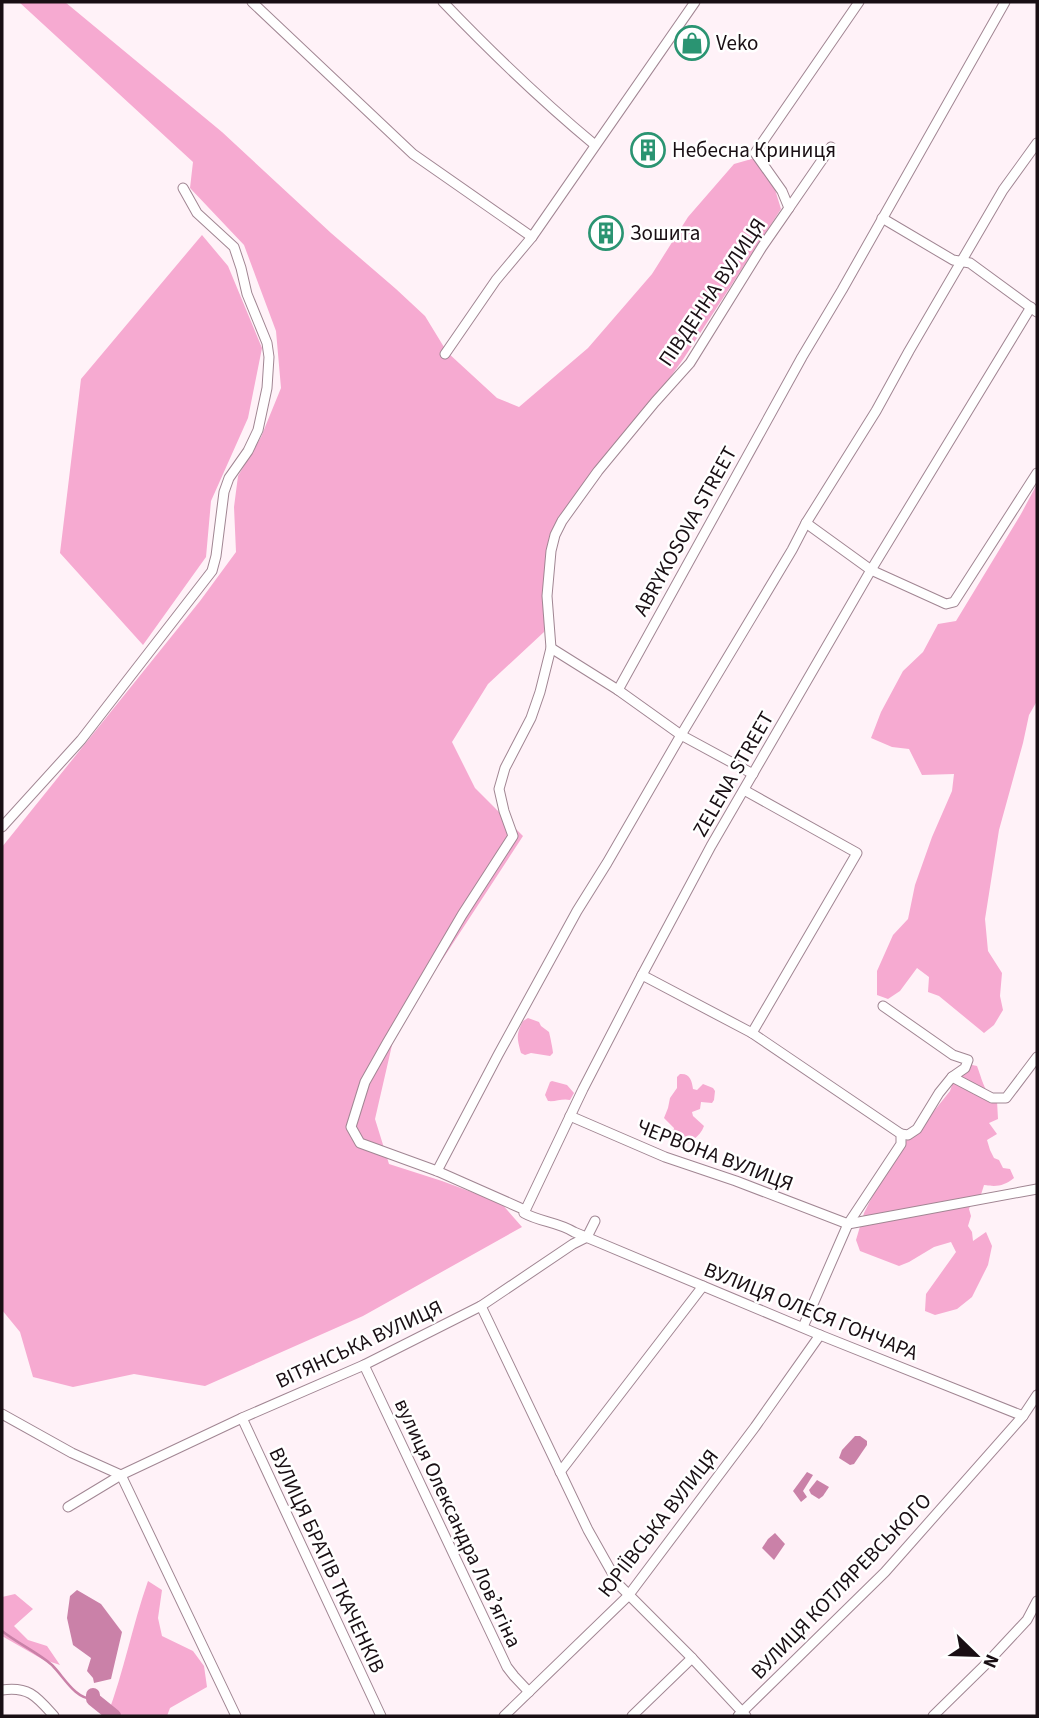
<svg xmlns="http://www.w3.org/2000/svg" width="1039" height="1718" font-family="'Source Sans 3',sans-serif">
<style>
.forest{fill:#f6aad1}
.water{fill:#ca81a8}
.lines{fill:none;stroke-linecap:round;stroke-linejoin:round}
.stream{stroke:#ca81a8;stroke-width:2.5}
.river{stroke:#ca81a8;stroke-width:14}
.minor-casing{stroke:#a18693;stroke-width:11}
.minor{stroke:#fff;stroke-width:9}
.labels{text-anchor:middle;stroke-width:5;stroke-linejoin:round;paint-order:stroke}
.poi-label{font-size:21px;fill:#190f14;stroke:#fff;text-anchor:start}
.street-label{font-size:21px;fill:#190f14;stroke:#fff}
</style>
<rect width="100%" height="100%" fill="#fff2f8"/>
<g class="forest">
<polygon points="19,2 65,2 222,132 331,233 396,289 425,316 447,352 497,398 519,407 588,348 652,274 688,217 734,164 755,158 773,183 781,209 684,358 568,521 551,551 544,583 544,632 488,684 452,742 475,788 523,836 395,1032 375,1119 389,1164 442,1181 501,1203 522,1227 363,1316 205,1386 134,1374 73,1387 33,1377 20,1332 2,1310 2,847 200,601 236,552 234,507 238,476 261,437 281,388 276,331 244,245 190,188 193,162"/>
<polygon points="202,235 228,266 262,348 248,418 211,501 206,557 143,645 60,553 81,379"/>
<polygon points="1037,484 1037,701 1029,715 1023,743 999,830 985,919 988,951 1002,973 1000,996 1003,1010 994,1025 984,1033 939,996 928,992 929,977 917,968 900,991 888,999 877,995 877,971 893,935 908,919 915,885 932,837 952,791 954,774 922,775 909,749 892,747 871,738 881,712 903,671 923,652 938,624 956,621 1021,514"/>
<path d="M528,1018L539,1022L541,1026L549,1032C550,1036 553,1050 553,1053L550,1056L531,1053L525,1055L521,1053C517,1038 516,1034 523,1021Z"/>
<path d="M963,1063L977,1066C982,1079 985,1095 997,1101L998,1119L989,1123L997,1134L987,1140L990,1150L994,1158L999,1160L1003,1168L1010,1169L1014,1178C1004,1186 997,1187 984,1185L979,1201L971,1204L969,1209L971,1216L968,1226L972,1232L973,1241L986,1232L992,1246L988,1265L972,1297L957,1309L935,1315L925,1311L926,1294L956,1252L951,1242L934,1247L909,1262L899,1266L860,1251L856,1240L864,1213L878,1185L910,1135L918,1131L950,1091L958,1067Z"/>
<path d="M680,1074C690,1073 692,1081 693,1089L697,1090L703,1084L713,1088L715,1091L714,1100L712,1103L701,1102L700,1109L692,1112L693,1116L704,1126C700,1137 689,1143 679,1148L673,1146L672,1139L674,1128L664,1118L668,1108L670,1098L677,1088V1077Z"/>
<path d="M552,1081L567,1085L574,1093L570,1100C562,1098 556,1102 548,1101L545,1095L550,1082Z"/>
<path d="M148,1581L162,1590L158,1618L162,1636L193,1651L204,1666L207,1687L170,1708L167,1716H107C124,1672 132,1626 148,1581Z"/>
<polygon points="15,1594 33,1609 14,1626 28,1640 47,1646 60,1665 42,1659 2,1636 2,1597"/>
</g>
<g class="water">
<polygon points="855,1436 860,1436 867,1441 867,1445 854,1464 850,1465 839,1458 842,1450"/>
<polygon points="807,1472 813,1475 803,1491 807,1497 801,1502 793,1491"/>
<polygon points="817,1480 829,1487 823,1496 819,1499 811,1494 809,1490"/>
<polygon points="775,1533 785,1544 774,1560 762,1548 768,1539"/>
<polygon points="77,1590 101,1604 122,1632 111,1679 94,1683 93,1678 87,1671 91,1658 73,1645 67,1618 70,1596"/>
</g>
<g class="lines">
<path class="stream" d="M2,1631C17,1643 37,1652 52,1665C64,1677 75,1699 93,1699"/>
<polyline class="river" points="93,1695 93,1699 114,1716"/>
<g class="minor-casing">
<g id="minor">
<polyline points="252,2 413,154 532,237"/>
<path d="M443,2C491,52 542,101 595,145"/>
<polyline points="789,208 831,147"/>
<polyline points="882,218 953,260 970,263 1037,312"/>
<polyline points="445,354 496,280 532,237 695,2"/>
<polyline points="806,523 871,570 946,604 954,602 1037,473"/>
<polyline points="551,648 618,690"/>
<polyline points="753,774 681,735 792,550 806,523 876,411 909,351 1003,190 1037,143"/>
<polyline points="744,790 857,853 752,1033"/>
<polyline points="2,827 81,740 212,571 216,556 224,492 229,478 248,451 258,430 267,388 269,357 267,343 247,294 241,268 234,247 197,213 183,188"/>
<polyline points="642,975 752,1033 901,1134 901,1144 848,1224 803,1327"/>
<polyline points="883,1006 953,1055 968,1060 965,1068 952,1077 992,1098 1006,1098 1037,1057"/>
<polyline points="570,1116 665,1157 736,1181 848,1224"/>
<polyline points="901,1134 908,1135 917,1129 939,1093 952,1077"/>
<polyline points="437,1171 498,1055 577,911 607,863 681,735 618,690 802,357 842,290 1005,2"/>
<polyline points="525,1210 437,1171 360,1143 351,1127 365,1082 387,1043 462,915 513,836 504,811 499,789 505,768 531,718 540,692 551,648 547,596 551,551 555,535 562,521 598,471 655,402 690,363 762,247 789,208 782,191 755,153 859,2"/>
<polyline points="848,1224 1037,1189"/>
<polyline points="481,1306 588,1530 619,1585 692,1658 746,1716"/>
<polyline points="364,1365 507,1667 514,1676 529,1692"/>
<polyline points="2,1414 72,1453 121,1475"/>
<path d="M1023,1416L820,1335L574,1232C558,1222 540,1222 524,1213L583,1089L642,975L711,846L871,570L1031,307"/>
<polyline points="242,1418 381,1716"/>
<polyline points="560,1472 703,1286"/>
<polyline points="121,1475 236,1716"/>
<polyline points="68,1507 121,1475 242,1418 364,1365 481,1306 573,1244 587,1237 595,1221"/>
<path d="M2,1690C29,1686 37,1697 54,1716"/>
<polyline points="504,1716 628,1596 755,1427 820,1335"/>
<polyline points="632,1716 692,1658"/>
<polyline points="738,1716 885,1572 1023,1416 1037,1395"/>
<polyline points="933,1716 985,1665 1027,1620 1037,1601"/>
</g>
</g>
<use href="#minor" class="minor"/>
</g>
<defs>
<g id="shop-ring" transform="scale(1.75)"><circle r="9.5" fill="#fff" stroke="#2a9472" stroke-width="1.5"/><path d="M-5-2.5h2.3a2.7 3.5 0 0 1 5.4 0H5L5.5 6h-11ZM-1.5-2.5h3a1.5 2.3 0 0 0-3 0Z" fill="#2a9472"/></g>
<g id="building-ring" transform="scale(1.75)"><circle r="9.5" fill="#fff" stroke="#2a9472" stroke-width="1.5"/><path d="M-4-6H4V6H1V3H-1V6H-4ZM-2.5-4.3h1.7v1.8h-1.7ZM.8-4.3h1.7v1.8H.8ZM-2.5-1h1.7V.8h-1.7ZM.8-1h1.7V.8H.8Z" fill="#2a9472"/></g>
</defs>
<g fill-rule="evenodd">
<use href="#shop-ring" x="692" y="43"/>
<use href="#building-ring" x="648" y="150"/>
<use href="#building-ring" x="606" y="233"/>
</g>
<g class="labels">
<g class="poi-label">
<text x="716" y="50">Veko</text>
<text x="672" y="157">Небесна Криниця</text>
<text x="630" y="240">Зошита</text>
</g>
<g class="street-label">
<text transform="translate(712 292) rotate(-56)" y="7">ПІВДЕННА ВУЛИЦЯ</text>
<text transform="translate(685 531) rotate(-61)" y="7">ABRYKOSOVA STREET</text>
<text transform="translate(733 774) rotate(-60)" y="7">ZELENA STREET</text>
<text transform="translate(715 1155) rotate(21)" y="7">ЧЕРВОНА ВУЛИЦЯ</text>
<text transform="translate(811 1311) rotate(22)" y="7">ВУЛИЦЯ ОЛЕСЯ ГОНЧАРА</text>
<text transform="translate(359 1344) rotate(-25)" y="7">ВІТЯНСЬКА ВУЛИЦЯ</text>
<text transform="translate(458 1523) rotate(65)" y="7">вулиця Олександра Ловʼягіна</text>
<text transform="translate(658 1523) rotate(-52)" y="7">ЮРІЇВСЬКА ВУЛИЦЯ</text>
<text transform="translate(327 1560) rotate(65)" y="7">ВУЛИЦЯ БРАТІВ ТКАЧЕНКІВ</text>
<text transform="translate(841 1586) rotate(-46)" y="7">ВУЛИЦЯ КОТЛЯРЕВСЬКОГО</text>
</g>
</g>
<rect width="1039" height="1718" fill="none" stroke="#190f14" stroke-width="7"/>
<g transform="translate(976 1655) rotate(113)" stroke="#ffffff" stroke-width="5" paint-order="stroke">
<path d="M0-5L12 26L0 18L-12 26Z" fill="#190f14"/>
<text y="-10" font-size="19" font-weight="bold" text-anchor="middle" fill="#190f14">N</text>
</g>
</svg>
